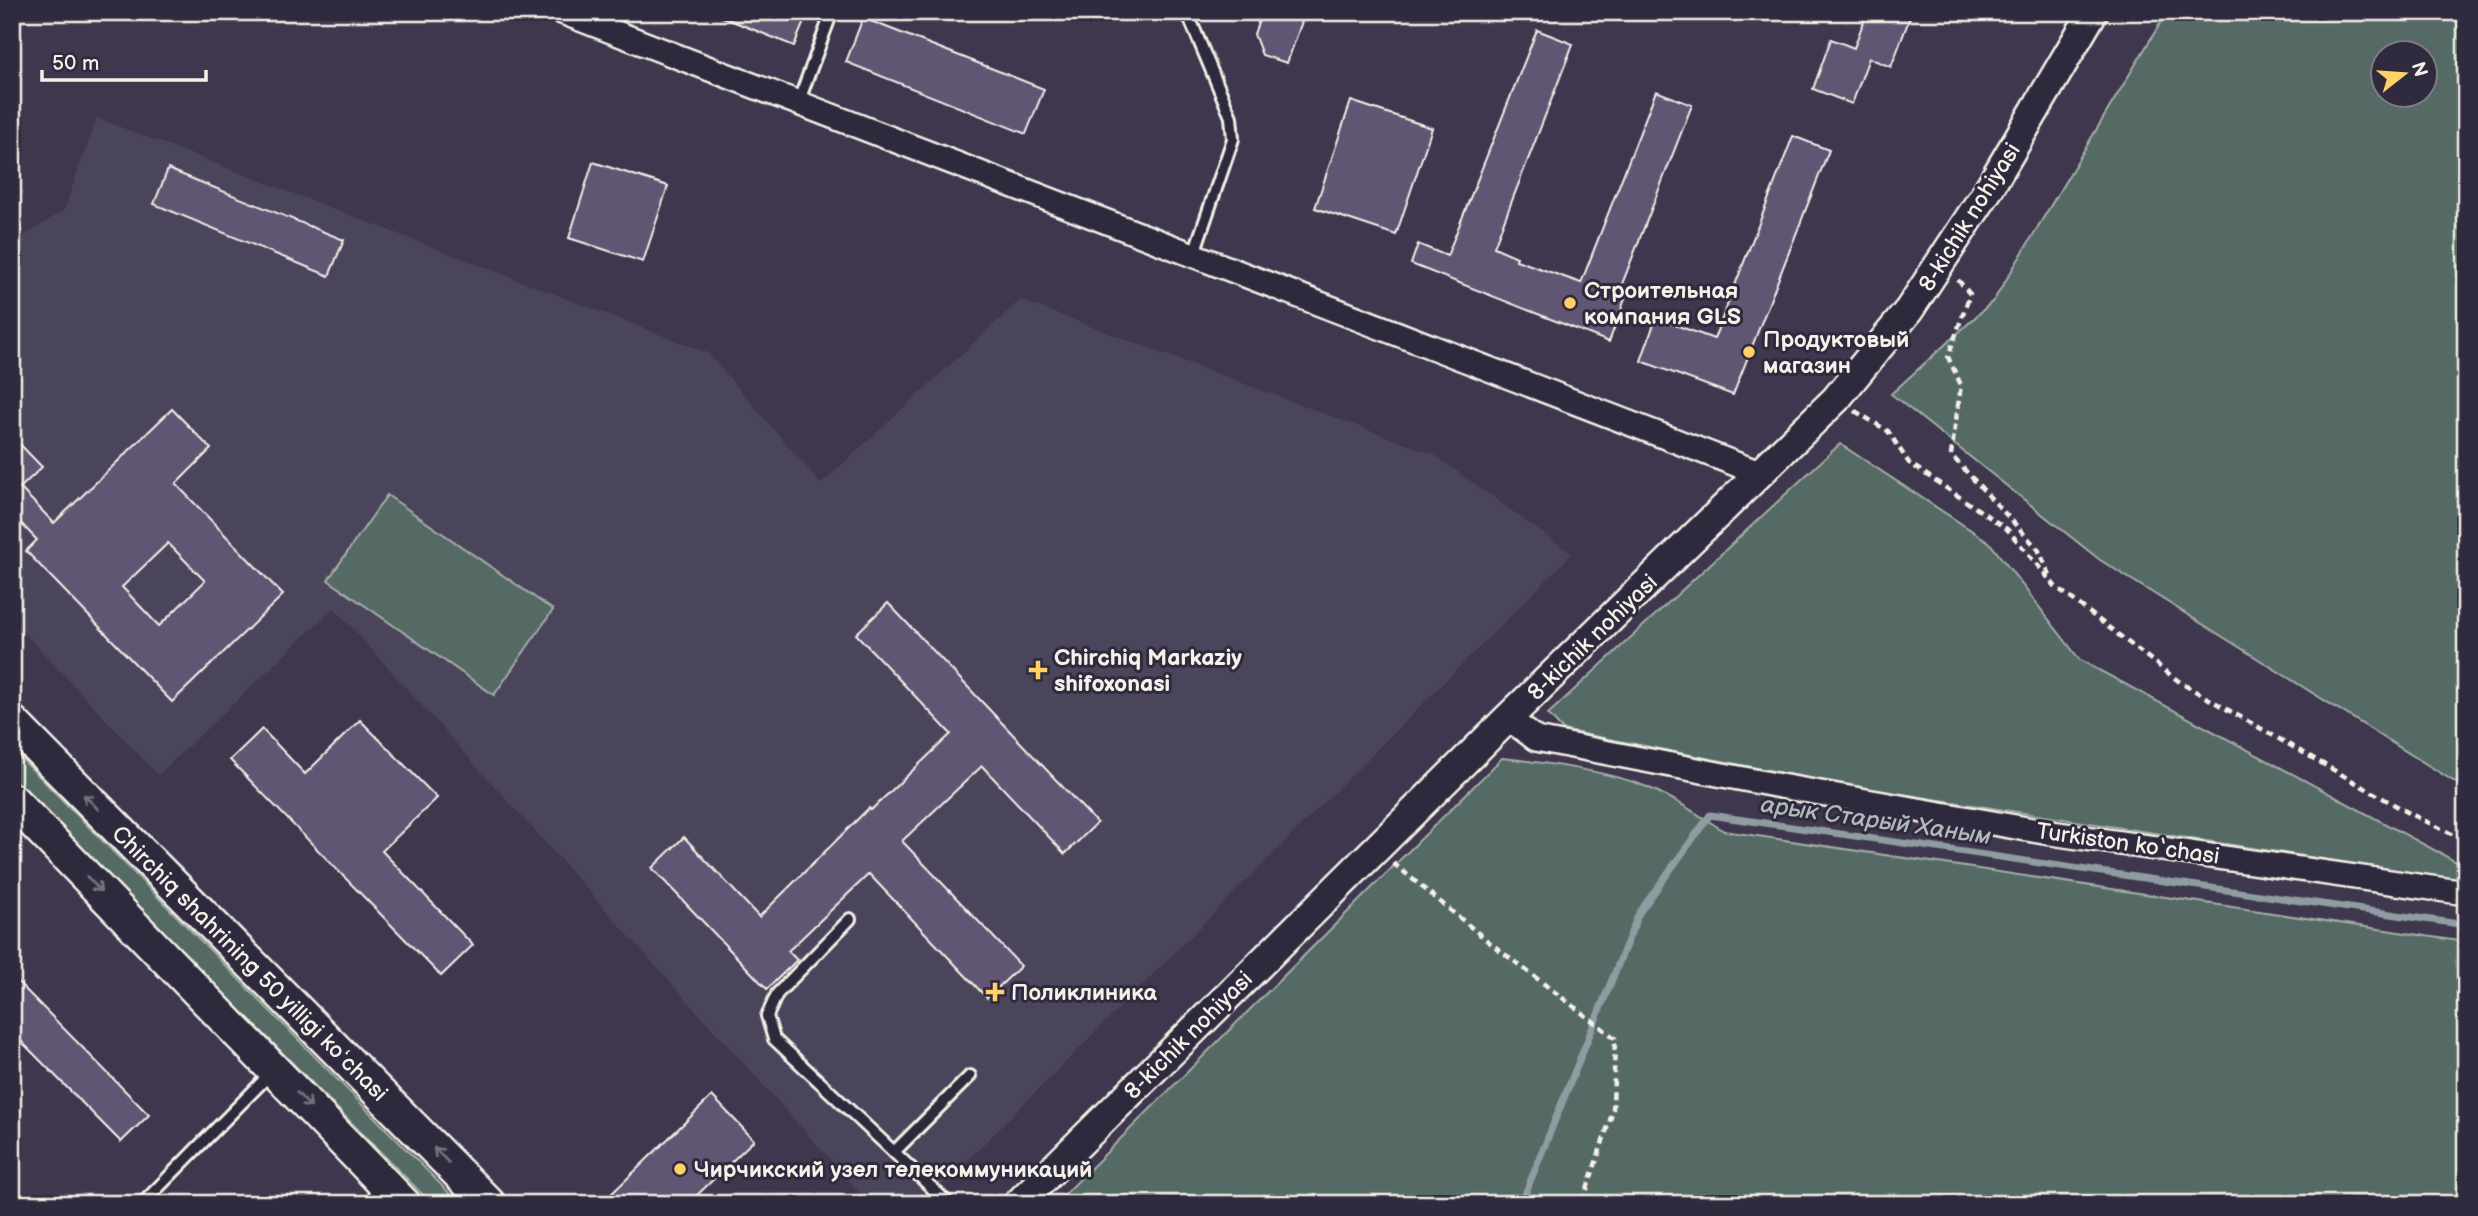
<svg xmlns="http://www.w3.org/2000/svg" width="2478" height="1216" font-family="'Balsamiq Sans',sans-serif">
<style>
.built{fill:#4b445b}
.green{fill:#556a65;stroke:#a4aea6;stroke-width:2;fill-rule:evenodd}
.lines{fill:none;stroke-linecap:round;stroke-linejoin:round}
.stream{stroke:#8f9ca2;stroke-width:7}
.building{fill:#615673;stroke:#f4f1e8;stroke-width:2;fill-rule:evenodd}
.service-casing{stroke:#f4f1e8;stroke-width:16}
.minor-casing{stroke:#f4f1e8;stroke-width:28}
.tertiary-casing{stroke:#f4f1e8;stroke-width:33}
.secondary-casing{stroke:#f4f1e8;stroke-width:37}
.path{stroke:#f4f1e8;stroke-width:4.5;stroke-dasharray:7 5;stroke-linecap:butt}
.service{stroke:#2f2a3d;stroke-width:10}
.minor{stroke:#2f2a3d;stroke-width:23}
.tertiary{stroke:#2f2a3d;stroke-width:28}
.secondary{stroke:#2f2a3d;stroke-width:32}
.oneway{stroke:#747079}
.poi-dot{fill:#ffd166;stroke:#2f2a3d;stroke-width:2.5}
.labels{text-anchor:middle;stroke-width:6;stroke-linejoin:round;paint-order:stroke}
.street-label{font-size:23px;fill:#f4f1e8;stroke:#2f2a3d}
.poi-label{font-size:23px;font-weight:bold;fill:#f4f1e8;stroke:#2f2a3d;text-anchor:start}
.water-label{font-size:24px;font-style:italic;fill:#b0b9ba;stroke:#2f2a3d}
</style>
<rect width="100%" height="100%" fill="#3e374d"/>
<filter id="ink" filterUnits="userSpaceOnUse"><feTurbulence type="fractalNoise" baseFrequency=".0143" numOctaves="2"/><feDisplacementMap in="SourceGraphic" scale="14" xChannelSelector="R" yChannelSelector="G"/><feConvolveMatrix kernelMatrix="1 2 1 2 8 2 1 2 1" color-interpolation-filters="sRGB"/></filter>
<g filter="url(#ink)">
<polygon class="built" points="97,118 708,353 821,484 1020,300 1433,454 1572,554 924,1204 870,1204 334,608 158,775 12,620 12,244 64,210"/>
<g class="green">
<path d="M2167,12H2466V789L2100,560L1891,394L1994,300ZM2384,52H2426V94H2384Z"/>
<polygon points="1840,444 1989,542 2080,660 2466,867 2466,881 1849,786 1563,730 1548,714"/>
<polygon points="387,495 553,610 494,695 328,580"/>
<polygon points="12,749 460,1204 432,1204 12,780"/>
<path d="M1502,758C1541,762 1603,771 1639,784C1670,795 1697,814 1724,831L2466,942V1204H1055Z"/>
</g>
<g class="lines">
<polyline class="stream" points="1521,1204 1639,913 1710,815 2466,925"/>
</g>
<g class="building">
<polygon points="710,12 808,12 794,46"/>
<polygon points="1262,12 1294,12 1304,16 1287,63 1262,55 1254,34"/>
<polygon points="1867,12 1912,12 1891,67 1869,58 1852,104 1813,89 1831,39 1854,48"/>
<polygon points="863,18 1044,89 1026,134 846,62"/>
<polygon points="1537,30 1573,44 1494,247 1517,257 1516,260 1581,283 1656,91 1692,105 1617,297 1625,299 1609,342 1411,264 1418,244 1447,256"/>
<polygon points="1351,101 1432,128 1396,235 1315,208"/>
<polygon points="1793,136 1829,150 1733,395 1641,361 1656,318 1714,339"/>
<polygon points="593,162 668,186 643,262 569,238"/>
<polygon points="168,169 344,240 329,276 154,204"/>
<path d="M172,409L211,449L176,484L283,595L172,702L26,551L37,540L12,514V436L42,467L20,488L54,523ZM168,543L205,581L159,626L122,587Z"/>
<polygon points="888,603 1097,823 1065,854 982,766 902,841 1021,966 987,998 869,874 788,951 797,960 767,989 652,868 684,837 759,917 869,808 871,810 951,734 856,634"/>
<polygon points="360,720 437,798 382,851 473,945 441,976 230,760 262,729 305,774"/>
<polygon points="12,976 149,1115 121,1142 12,1032"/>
<polygon points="712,1096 754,1140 688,1204 601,1204"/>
</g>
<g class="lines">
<g class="service-casing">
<g id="service">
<polyline points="1187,12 1231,117 1233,139 1193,256"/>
<polyline points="798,103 832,12"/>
<polyline points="850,919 777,994 767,1016 774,1039 949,1204"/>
<polyline points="894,1152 970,1076"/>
<polyline points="142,1204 272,1072"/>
</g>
</g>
<g class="minor-casing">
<g id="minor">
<polyline points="562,12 1759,473"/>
<polyline points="1508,718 1536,739 1780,786 2044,832 2466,893"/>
</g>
</g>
<g class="tertiary-casing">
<polyline id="tertiary" points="1018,1204 1508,718 1836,399 1909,310 1988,190 2093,12"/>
</g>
<g class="secondary-casing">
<g id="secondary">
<polyline points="12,722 489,1204"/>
<polyline points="12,800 404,1204"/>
</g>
</g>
<g class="path">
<polyline points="1958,280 1970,294 1948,357 1961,385 1951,455 2038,549 2052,579"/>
<polyline points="1855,411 1888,431 1909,463 2007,529 2055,586 2181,683 2409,813 2466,841"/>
<polyline points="1393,863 1489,942 1615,1038 1613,1111 1582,1204"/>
</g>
<use href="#service" class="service"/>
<use href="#minor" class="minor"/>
<use href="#tertiary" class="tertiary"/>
<use href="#secondary" class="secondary"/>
</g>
<defs><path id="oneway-shaft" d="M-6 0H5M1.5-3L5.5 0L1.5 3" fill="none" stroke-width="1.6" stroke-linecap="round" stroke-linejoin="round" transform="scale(1.75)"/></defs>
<g class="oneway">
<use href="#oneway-shaft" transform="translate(91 802) rotate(-135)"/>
<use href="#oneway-shaft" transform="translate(94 884) rotate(46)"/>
<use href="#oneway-shaft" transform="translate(304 1100) rotate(46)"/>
<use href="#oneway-shaft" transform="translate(441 1155) rotate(-135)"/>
</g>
</g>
<g class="poi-dot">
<circle cx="1570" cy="303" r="7"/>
<circle cx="1749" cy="352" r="7"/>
<path d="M1034.5 659.5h7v7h7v7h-7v7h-7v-7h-7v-7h7z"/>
<path d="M991.5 981.5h7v7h7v7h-7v7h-7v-7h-7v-7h7z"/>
<circle cx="680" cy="1169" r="7"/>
</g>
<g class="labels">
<g class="street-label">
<text transform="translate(1969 217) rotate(-58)" y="8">8-kichik nohiyasi</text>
<text transform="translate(1592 637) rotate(-44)" y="8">8-kichik nohiyasi</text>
<text transform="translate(2128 843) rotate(8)" y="8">Turkiston ko‘chasi</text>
<text transform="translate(250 963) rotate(45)" y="8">Chirchiq shahrining 50 yilligi koʻchasi</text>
<text transform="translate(1188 1035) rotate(-45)" y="8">8-kichik nohiyasi</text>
</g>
<g class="poi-label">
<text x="1584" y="298">Строительная<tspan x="1584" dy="26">компания GLS</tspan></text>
<text x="1763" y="347">Продуктовый<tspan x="1763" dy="26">магазин</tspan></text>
<text x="1054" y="665">Chirchiq Markaziy<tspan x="1054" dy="26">shifoxonasi</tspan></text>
<text x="1011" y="1000">Поликлиника</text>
<text x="694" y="1177">Чирчикский узел телекоммуникаций</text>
</g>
<g class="water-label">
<text transform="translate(1876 820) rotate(8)" y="8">арык Старый Ханым</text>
</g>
</g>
<rect width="2478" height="1216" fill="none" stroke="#2f2a3d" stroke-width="42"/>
<rect x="21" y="21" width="2436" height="1174" fill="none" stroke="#f4f1e8" stroke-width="2.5" filter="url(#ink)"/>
<g transform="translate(2404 74) rotate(73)"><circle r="33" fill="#2f2a3d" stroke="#7e7a81" stroke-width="2"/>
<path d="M0-5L12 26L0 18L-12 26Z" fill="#ffd166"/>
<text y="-10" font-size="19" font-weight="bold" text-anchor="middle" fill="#f4f1e8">N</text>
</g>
<path d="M42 70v10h164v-10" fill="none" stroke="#f4f1e8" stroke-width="3.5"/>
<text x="52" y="70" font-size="21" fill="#f4f1e8" stroke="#2f2a3d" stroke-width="5" paint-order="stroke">50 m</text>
</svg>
